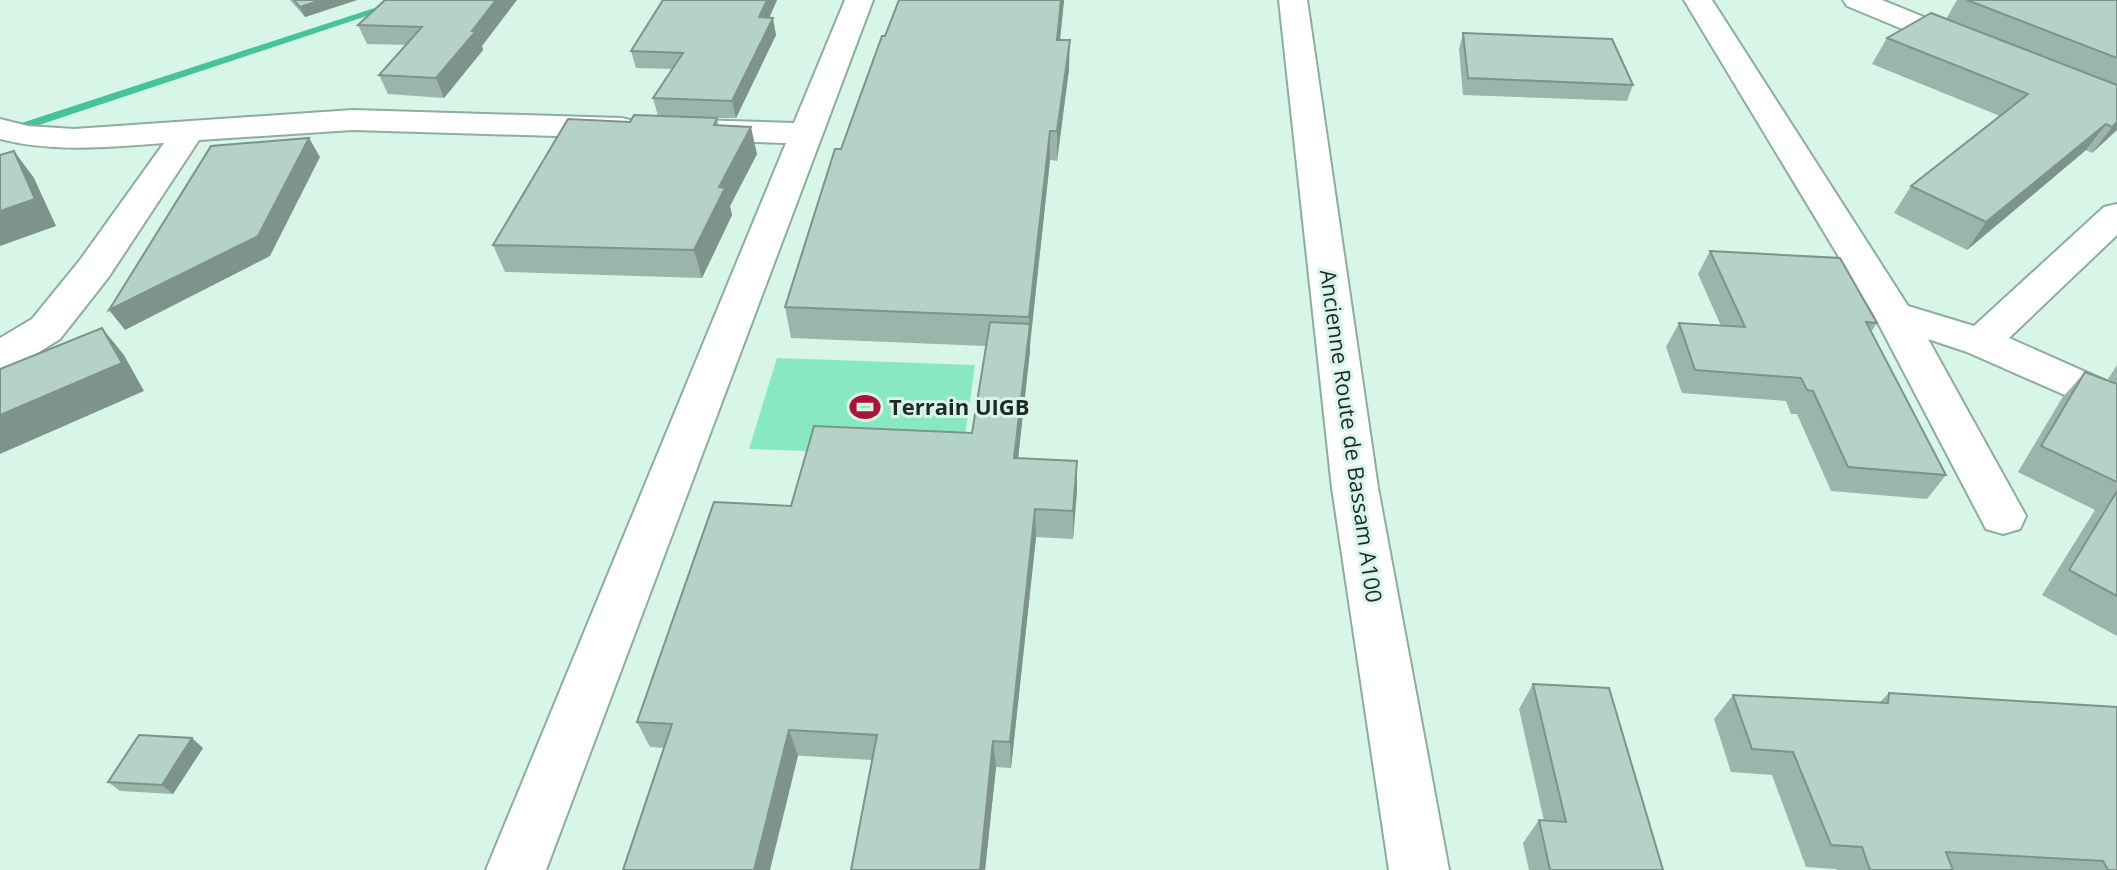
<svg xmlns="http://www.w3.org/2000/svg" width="2117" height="870" font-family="'Open Sans',sans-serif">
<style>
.green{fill:#88e8c3}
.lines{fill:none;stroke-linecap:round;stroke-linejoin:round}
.stream{fill:#46c39a;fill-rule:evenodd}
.minor-casing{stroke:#8eac9f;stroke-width:4}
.major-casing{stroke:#8eac9f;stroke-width:4}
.minor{fill:#fff;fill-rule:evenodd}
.major{fill:#fff;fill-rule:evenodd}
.wall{fill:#9bb5aa}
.shaded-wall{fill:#7e938b}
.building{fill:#b4d2c6;stroke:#7e938b;stroke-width:2}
.labels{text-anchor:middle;stroke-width:6;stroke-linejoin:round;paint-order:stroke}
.poi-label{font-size:22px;font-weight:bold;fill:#1e2a25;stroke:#d7f6e8;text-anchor:start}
.street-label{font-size:22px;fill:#1e2a25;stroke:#d7f6e8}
</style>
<rect width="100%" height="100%" fill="#d7f6e8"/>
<polygon class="green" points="777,358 975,365 962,456 749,449"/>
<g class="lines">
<polygon class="stream" points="399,0 415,0 0,138 0,130"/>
<g class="minor-casing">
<g id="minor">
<polygon points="845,0 873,0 546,870 486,870 786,143 694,140 682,137 677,130 682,123 694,120 794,123"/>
<polygon points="1684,0 1712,0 1908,306 1974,326 2104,207 2117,204 2117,235 2009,338 2117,386 2117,418 1967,352 1928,339 2026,516 2020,529 2003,534 1986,529 1874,315"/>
<polygon points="1843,0 1882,0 1980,40 1984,46 1980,52 1958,52 1847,6"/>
<path d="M353,110L622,118L634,121L639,128L634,135L622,138L353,130L199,140L108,278L60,339L15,367L0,371V338L32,319L80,260L164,143C108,147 55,153 0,139V119L28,126L74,129Z"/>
</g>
</g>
<g class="major-casing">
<polygon id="major" points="1279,0 1307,0 1378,488 1449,870 1389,870 1332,488"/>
</g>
<use href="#minor" class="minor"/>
<use href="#major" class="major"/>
</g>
<g class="wall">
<polygon points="290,0 357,0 305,17"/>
<polygon points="385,0 482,46 483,50 444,98 388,94 379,75 406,45 367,44 358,25"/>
<polygon points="777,0 769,18 776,35 736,118 717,118 719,126 757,154 730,206 732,215 702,278 505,272 493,245 630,122 658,116 653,98 672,69 636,68 631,51"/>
<polygon points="1064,0 1060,40 1069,69 1057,161 1050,160 1018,458 1077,461 1077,490 1073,539 1036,537 1011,768 996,767 985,870 851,870 872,760 650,747 637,722 791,506 972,433 986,346 791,338 785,307 841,149 885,36"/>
<polygon points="1957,0 2117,0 2117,130 2092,153 2086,150 1967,250 1894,213 1911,186 2000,116 1872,64 1887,38 1946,19"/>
<polygon points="1463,33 1633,85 1627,101 1463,95 1459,49"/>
<polygon points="1710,251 1877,323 1871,332 1946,475 1927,499 1831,491 1797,414 1791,414 1786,401 1682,393 1666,347 1679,323 1721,326 1698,274"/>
<polygon points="2117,365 2117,636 2042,595 2095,510 2018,472 2062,398 2085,372 2115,383 2108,379"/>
<polygon points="1533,684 1663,870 1529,870 1523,843 1539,820 1544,821 1519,709"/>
<polygon points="1889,693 2117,870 1837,870 1836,869 1806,867 1772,775 1731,772 1714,719 1733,695 1879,703"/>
<polygon points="203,748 173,794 120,791 108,782"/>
</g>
<g class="shaded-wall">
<polygon points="321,0 357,0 305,17 300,7"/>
<polygon points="496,0 517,0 482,46 483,50 444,98 436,78"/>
<polygon points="767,0 777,0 762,34 759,17"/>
<polygon points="1061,0 1064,0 1057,69 1057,40"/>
<polygon points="773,18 776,35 736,118 732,101"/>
<polygon points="1070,40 1069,69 1057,161 1057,131"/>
<polygon points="2117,122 2117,130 2092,153 2112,127"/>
<polygon points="2106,124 2086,150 1967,250 1986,222"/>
<polygon points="751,127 757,154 730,206 732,215 702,278 694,250 719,187"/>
<polygon points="1050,131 1050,160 1030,343 1030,352 1015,486 1014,458 1029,328 1029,317"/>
<polygon points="309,138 320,157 270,256 125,330 109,310"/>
<polygon points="14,151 34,178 56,226 0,246 0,211"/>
<polygon points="102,328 124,355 144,391 0,454 0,415"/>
<polygon points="1077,461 1077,490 1073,539 1073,511"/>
<polygon points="1035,509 1036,537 1011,768 1010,742"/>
<polygon points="789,730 798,756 770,870 754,870"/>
<polygon points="192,738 203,748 173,794 162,785"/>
<polygon points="993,741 996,767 985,870 980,870"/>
</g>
<g class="building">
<polygon points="294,0 321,0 300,7"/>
<polygon points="385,0 496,0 472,31 476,31 436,78 379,75 422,27 358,25"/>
<polygon points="663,0 767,0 759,17 773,18 732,101 653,98 683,53 631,51"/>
<polygon points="899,0 1061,0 1057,40 1070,40 1057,131 1050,131 1029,317 785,307 835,149 841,149 882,36 885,36"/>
<polygon points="1967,0 2117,0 2117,58"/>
<polygon points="1931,13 2117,85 2117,122 2112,127 2106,124 1986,222 1911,186 2028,94 1887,38"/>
<polygon points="1463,33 1612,39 1633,85 1468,78"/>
<polygon points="634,115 717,118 714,125 751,127 719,187 725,188 694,250 493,245 568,119 630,122"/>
<polygon points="309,138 258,236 109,310 211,146"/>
<polygon points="14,151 35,199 0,211 0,155"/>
<polygon points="1710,251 1840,258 1877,323 1866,322 1946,475 1848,467 1813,391 1807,390 1801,378 1695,370 1679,323 1745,327"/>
<polygon points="990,322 1030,324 1014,458 1077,461 1073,511 1035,509 1010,742 993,741 980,870 851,870 877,735 789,730 754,870 623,870 672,724 637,722 714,502 791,506 814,426 972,433"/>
<polygon points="102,328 122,363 0,415 0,369"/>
<polygon points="2085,372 2117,384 2117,482 2041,446"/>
<polygon points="2117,491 2117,596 2069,570"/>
<polygon points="1533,684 1609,688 1663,870 1550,870 1539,820 1566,822"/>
<polygon points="1889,693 2117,707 2117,870 2108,870 2103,861 1946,852 1953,870 1870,870 1862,847 1831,845 1793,752 1752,749 1733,695 1888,703"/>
<polygon points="139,735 192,738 162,785 108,782"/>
</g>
<defs>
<g id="stadium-bare" transform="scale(2.4)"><path d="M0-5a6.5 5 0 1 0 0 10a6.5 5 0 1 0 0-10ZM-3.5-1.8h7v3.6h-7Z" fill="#ab1535" stroke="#d7f6e8" stroke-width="2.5" paint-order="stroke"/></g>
</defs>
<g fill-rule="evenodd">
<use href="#stadium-bare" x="865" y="407"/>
</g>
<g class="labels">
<g class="poi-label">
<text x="889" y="415">Terrain UIGB</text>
</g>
<g class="street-label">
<text transform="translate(1351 436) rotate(82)" y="8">Ancienne Route de Bassam A100</text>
</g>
</g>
</svg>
